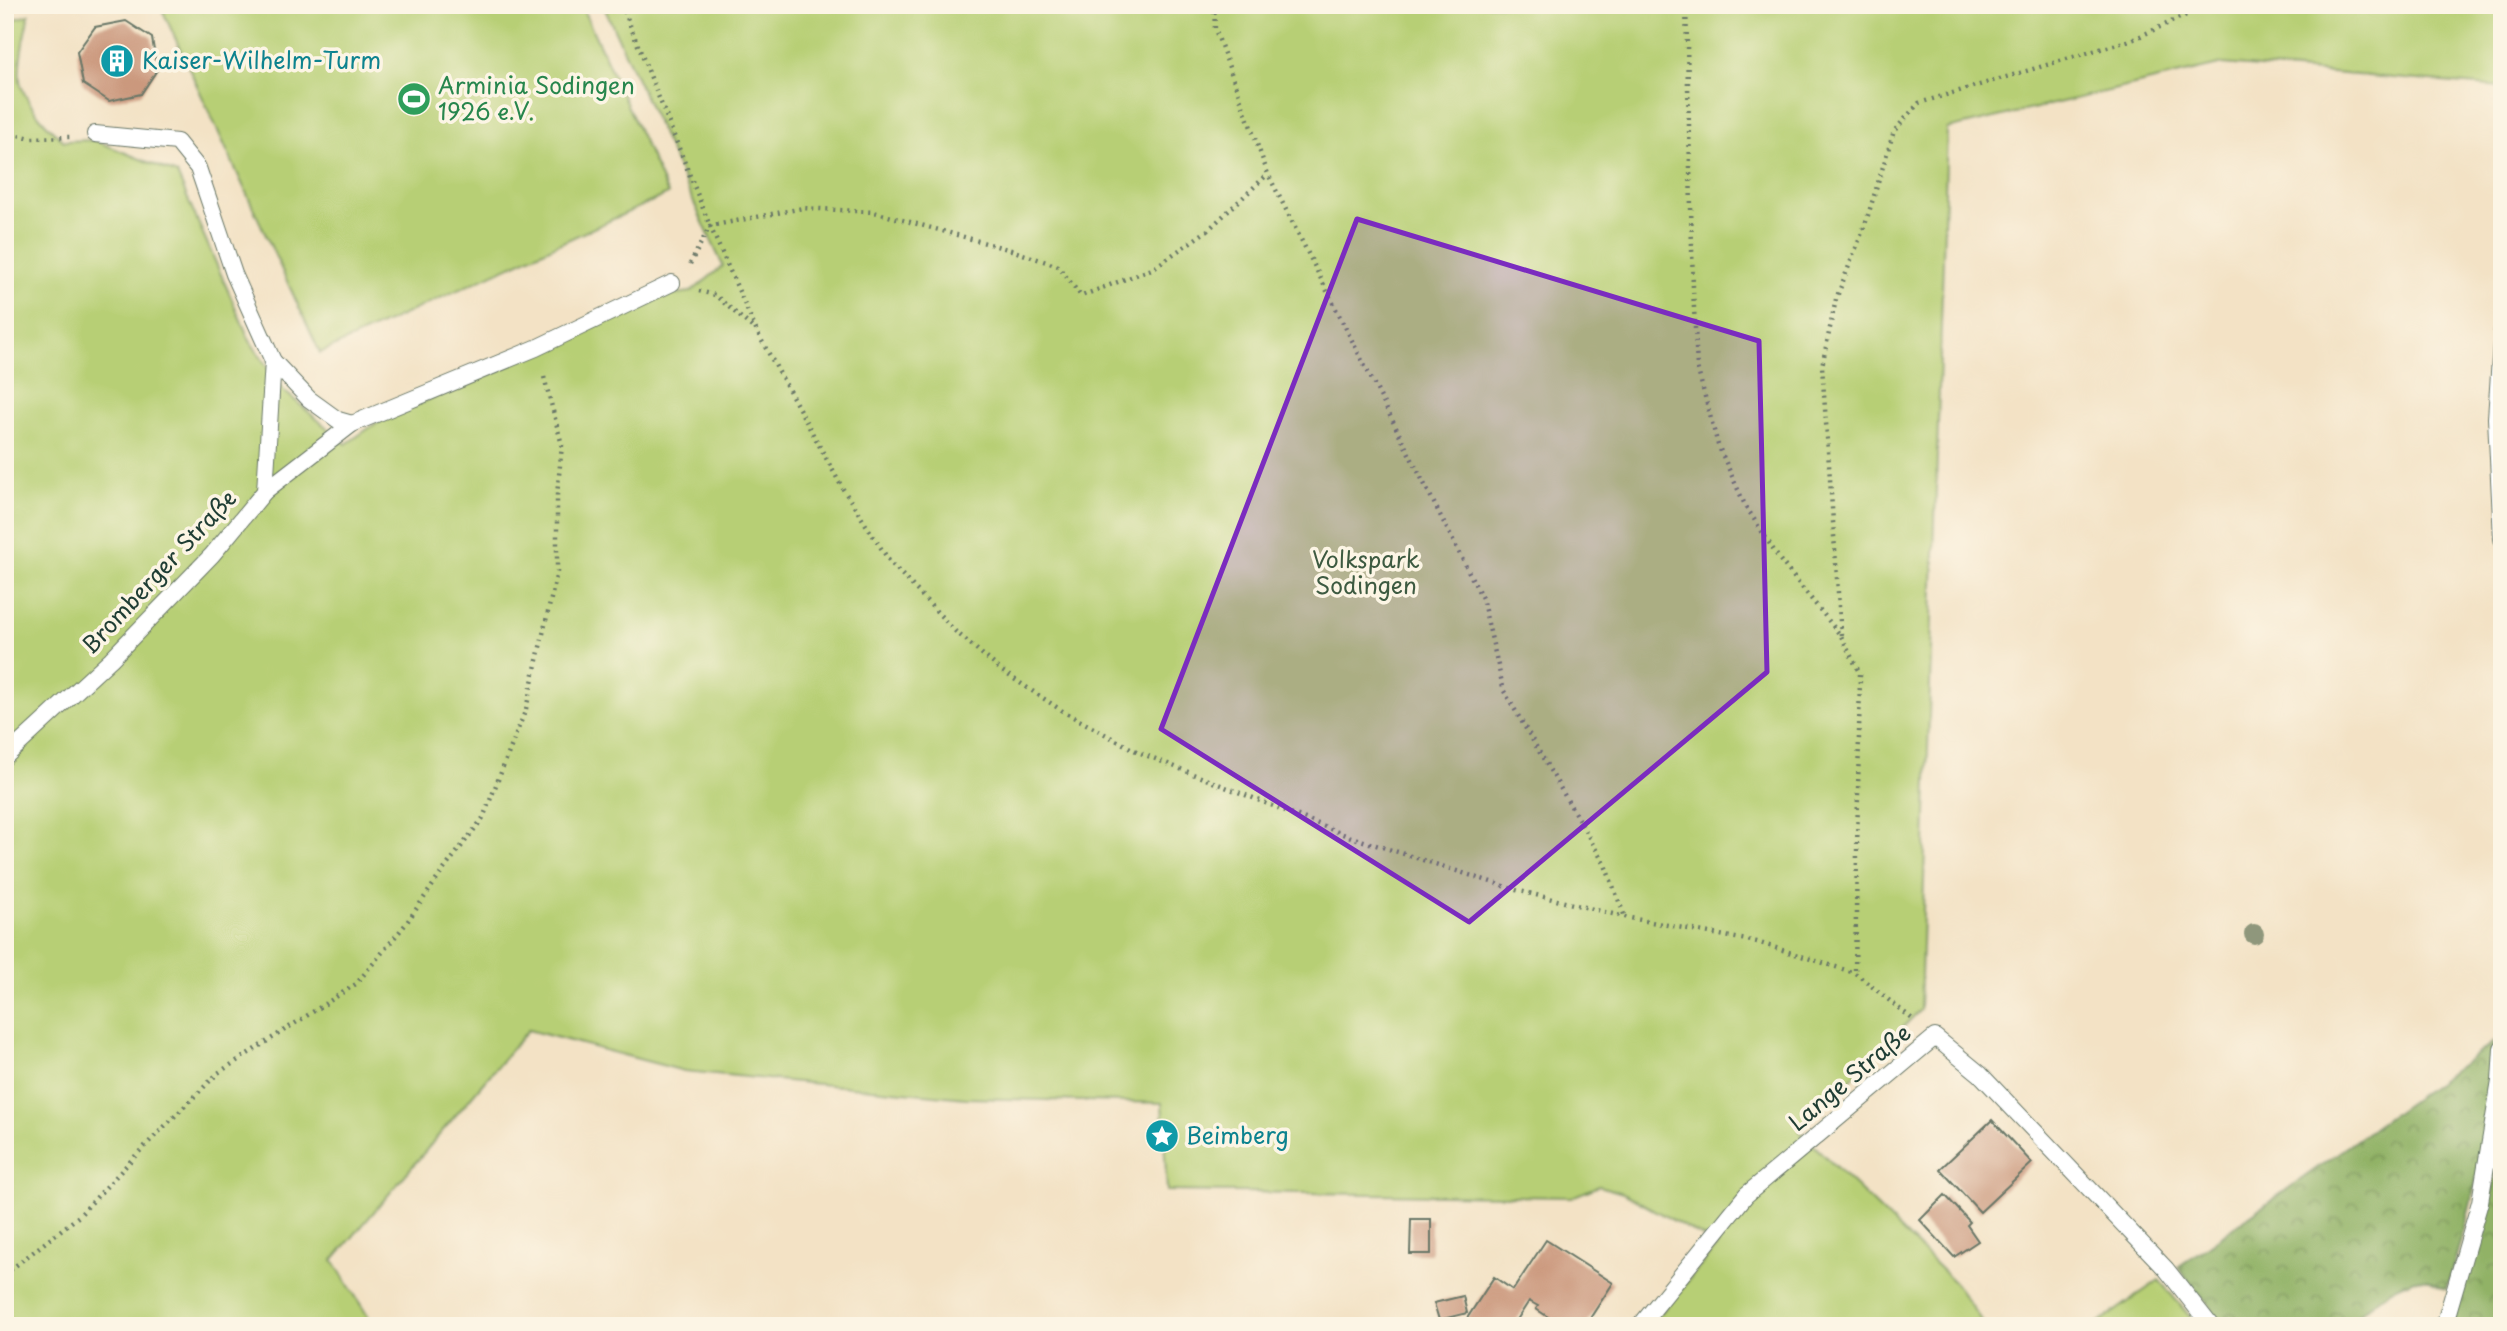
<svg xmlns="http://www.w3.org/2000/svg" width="2507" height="1331" font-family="'Playpen Sans',sans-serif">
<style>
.forest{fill:url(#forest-crowns);stroke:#58784d;stroke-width:2}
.park{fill:#b7cf74;stroke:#6b8654;stroke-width:2}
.building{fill:#cb987d}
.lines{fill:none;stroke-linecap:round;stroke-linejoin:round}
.lane-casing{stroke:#697767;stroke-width:18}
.path{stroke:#697767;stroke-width:4.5;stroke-dasharray:2 5;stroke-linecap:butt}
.lane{stroke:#fff;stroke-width:16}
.tree{fill:#8f977c}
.marked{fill:#7b2cbf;fill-opacity:0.2;stroke:#7b2cbf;stroke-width:5;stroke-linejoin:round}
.labels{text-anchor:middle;stroke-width:7;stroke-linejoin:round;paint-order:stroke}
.culture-label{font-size:23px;fill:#0d838f;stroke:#fcf5e5;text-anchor:start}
.leisure-label{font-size:23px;fill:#27864d;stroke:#fcf5e5;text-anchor:start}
.park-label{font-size:23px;fill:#3d5a41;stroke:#fcf5e5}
.street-label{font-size:23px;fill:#1f3d34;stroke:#fcf5e5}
</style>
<defs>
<pattern id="forest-crowns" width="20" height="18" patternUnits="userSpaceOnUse" patternTransform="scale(1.75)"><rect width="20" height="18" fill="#91b266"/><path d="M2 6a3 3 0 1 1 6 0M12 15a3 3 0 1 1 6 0" fill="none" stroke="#769255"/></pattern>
</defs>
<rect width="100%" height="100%" fill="#fcf5e5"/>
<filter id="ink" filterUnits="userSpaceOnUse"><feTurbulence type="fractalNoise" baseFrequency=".0143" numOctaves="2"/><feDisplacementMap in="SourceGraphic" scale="14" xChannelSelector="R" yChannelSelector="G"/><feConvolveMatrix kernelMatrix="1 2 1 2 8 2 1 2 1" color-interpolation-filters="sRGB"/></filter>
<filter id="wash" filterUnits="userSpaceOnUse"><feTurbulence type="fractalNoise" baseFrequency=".00686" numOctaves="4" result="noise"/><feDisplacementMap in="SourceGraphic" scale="28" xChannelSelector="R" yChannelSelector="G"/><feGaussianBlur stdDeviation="1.57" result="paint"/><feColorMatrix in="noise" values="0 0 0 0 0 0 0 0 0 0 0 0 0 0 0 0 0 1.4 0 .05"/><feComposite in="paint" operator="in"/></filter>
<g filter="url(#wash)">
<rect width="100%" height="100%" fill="#f3e2c5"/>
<g class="forest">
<path d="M2494,1042C2492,1127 2472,1208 2446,1289L2428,1280L2414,1279L2389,1290L2344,1326H2225L2178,1267Z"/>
<polygon points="2502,1142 2502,1326 2451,1326 2464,1274 2492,1193"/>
</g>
<g class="park">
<polygon points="160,5 581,5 668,194 320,353"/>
<path d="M603,5H2502V87L2223,64L1947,129L1920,1010L1799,1131L1954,1282L1985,1326H1650L1718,1245L1623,1193L1599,1186L1572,1197L1167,1191L1162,1103L966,1098L684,1071L528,1030L333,1260L374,1326H5V22L29,15C25,32 16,69 21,85C29,108 47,126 64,141L94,140L177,174L250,341L283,390L346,444L378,422L661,296L691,292L723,266Z"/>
<polygon points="2159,1280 2198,1326 2094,1326"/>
</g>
<g id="blocks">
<g class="building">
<polygon points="126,21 152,38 157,70 141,94 109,101 83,84 77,52 95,27"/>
<polygon points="1992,1120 2032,1163 1980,1212 1940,1169"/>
<polygon points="1945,1195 1970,1222 1967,1225 1978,1241 1954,1257 1920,1220"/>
<polygon points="1411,1219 1431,1219 1431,1254 1410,1254"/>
<polygon points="1546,1240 1613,1283 1585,1326 1562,1326 1536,1309 1538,1306 1529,1301 1513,1326 1462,1326 1494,1277 1513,1290"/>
<polygon points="1463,1296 1467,1313 1439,1320 1434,1303"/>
<polygon points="1284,1322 1312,1323 1311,1326 1284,1326"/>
</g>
</g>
</g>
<g filter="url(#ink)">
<use href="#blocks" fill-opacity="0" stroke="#697767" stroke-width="2"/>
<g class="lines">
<g class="lane-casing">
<g id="lane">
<polyline points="95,134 177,142 198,168 234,274 273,361 309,399 338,420 352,424"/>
<polyline points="2502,328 2496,418 2502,539"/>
<polyline points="265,491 273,361"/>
<polyline points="5,757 111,659 212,555 265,491 352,424 536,348 672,283"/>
<polyline points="1640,1326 1746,1195 1935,1037 1980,1074 2166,1269 2211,1326"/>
<polyline points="2444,1326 2480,1202 2500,1081 2502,1048"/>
</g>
</g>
<g class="path">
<polyline points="622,5 710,226 757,332 843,489 890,562 955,631 1002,671 1064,712 1138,752 1348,836 1516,890 1625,917 1757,942 1855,973 1915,1021"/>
<polyline points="1214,5 1215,29 1268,174 1482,598 1504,691 1605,865 1625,917"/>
<polyline points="1686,5 1693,288 1697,367 1718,445 1745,505 1780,560 1841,636 1860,674 1855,973"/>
<polyline points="2236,5 2295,9 2327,5"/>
<polyline points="2432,5 2450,8 2502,7"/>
<polyline points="5,132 31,138 70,137"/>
<polyline points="690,264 710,226 803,208 874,212 1011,250 1058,266 1081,296 1152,269 1208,230 1268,174"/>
<polyline points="699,291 715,295 754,329"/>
<polyline points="1841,635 1822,366 1836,299 1865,225 1894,131 1919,103 2134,39 2208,5"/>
<polyline points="5,1274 79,1216 138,1153 218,1073 356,984 405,925 442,872 483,818 526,709 557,572 557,495 562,445 543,373"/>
</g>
<use href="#lane" class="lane"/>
</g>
<circle class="tree" cx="2254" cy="934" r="10"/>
</g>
<path class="marked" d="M1357,219L1759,341L1767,672L1469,922L1161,729Z"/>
<defs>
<g id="building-disc" transform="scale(1.75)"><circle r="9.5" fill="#0f9aa8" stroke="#fcf5e5"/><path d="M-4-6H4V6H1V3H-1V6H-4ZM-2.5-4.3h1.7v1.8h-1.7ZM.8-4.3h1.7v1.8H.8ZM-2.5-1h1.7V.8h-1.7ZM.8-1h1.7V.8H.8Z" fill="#fff"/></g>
<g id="stadium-disc" transform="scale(1.75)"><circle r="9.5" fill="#2e9e5b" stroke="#fcf5e5"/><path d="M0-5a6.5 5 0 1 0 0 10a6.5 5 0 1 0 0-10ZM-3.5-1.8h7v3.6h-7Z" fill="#fff"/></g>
<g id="sight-disc" transform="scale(1.75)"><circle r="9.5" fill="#0f9aa8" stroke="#fcf5e5"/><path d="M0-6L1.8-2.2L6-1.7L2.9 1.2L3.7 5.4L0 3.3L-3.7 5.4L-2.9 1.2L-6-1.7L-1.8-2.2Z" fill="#fff"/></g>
</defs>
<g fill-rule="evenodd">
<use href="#building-disc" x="117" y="61"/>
<use href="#stadium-disc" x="414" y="99"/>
<use href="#sight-disc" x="1162" y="1136"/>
</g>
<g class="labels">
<g class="culture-label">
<text x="142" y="69">Kaiser-Wilhelm-Turm</text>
<text x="1186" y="1144">Beimberg</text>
</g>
<g class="leisure-label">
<text x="438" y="94">Arminia Sodingen<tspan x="438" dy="26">1926 e.V.</tspan></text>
</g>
<g class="park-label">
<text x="1366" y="568">Volkspark<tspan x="1366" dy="26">Sodingen</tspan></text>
</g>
<g class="street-label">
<text transform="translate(159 572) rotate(-47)" y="8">Bromberger Straße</text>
<text transform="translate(1850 1078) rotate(-40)" y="8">Lange Straße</text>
</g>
</g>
<rect width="2507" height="1331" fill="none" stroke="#fcf5e5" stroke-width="28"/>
</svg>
